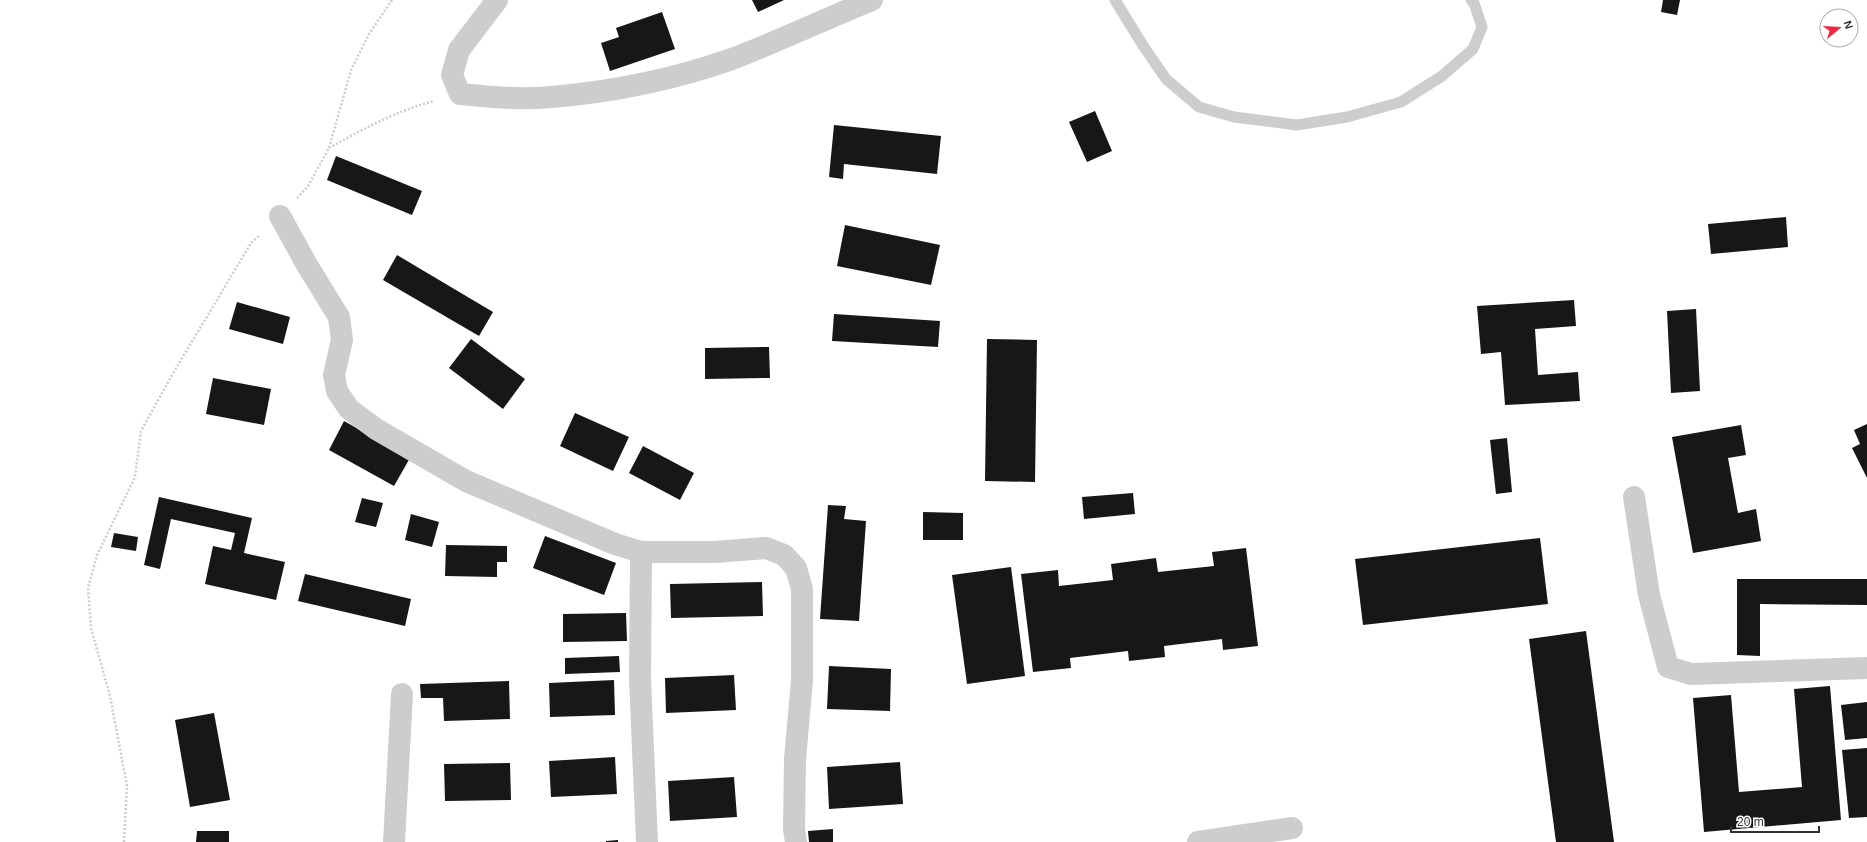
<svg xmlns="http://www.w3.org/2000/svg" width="1867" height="842" font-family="Helvetica,sans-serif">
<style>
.building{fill:#171717}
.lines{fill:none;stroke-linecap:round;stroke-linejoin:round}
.path{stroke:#cdcdcd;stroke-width:2.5;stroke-dasharray:2 2;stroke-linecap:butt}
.service{stroke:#cdcdcd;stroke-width:11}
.minor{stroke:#cdcdcd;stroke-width:22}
</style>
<rect width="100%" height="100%" fill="#fff"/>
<g class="building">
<polygon points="752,0 784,0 758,12"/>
<polygon points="1663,0 1680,0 1677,15 1661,12"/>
<polygon points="662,12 675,49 610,71 601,43 619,37 616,28"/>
<polygon points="1095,111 1112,151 1087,162 1069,122"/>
<polygon points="834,125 941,136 937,174 844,164 843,179 829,177"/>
<polygon points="336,156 422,191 412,215 327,180"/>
<polygon points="1786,217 1788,247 1711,254 1708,224"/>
<polygon points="845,225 940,245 931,285 837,266"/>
<polygon points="397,255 493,312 479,336 383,280"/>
<polygon points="1574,300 1576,326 1535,329 1538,375 1578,372 1580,401 1505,405 1501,352 1481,354 1477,306"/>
<polygon points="237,302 290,317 283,344 229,329"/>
<polygon points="1696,309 1700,391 1671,393 1667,311"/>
<polygon points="834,314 940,321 938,347 832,341"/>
<polygon points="471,339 525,379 503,409 449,368"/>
<polygon points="987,339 1037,340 1035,482 985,481"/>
<polygon points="769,347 770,378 705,379 705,348"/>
<polygon points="213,378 271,389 264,425 206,414"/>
<polygon points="575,413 629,437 613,471 560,446"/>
<polygon points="344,421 410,458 394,486 329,450"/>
<polygon points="1867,424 1867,478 1852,448 1860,444 1854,430"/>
<polygon points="1741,425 1746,455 1728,458 1738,513 1756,509 1761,541 1693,553 1672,437"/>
<polygon points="1507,438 1512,492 1496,494 1490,440"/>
<polygon points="643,446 694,473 680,500 629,473"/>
<polygon points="1133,493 1135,514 1084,519 1082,497"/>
<polygon points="159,497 252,518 244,553 285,562 276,600 205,584 213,546 231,550 235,533 171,519 160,569 144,565"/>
<polygon points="362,498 383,503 376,527 355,522"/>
<polygon points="828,505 846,506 844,519 866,521 859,621 820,619"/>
<polygon points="923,512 963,513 963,540 923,540"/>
<polygon points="411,514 439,522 432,547 405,540"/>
<polygon points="114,533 138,537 136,551 111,547"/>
<polygon points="545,536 616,563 604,595 533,568"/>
<polygon points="1540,538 1548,604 1363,625 1355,559"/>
<polygon points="446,545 507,546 507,562 497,562 497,577 445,576"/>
<polygon points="1246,548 1258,646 1223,650 1222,639 1164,646 1165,657 1129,661 1128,651 1070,658 1071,668 1033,672 1021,574 1058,570 1059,586 1113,580 1111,564 1156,558 1158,572 1214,566 1212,552"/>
<polygon points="1011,567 1025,676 967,684 952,575"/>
<polygon points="305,574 411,599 405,626 298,601"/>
<polygon points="1737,579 1867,579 1867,605 1760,604 1760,656 1737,655"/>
<polygon points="762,582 763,616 671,618 670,584"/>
<polygon points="626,613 627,641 563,642 563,614"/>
<polygon points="1586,631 1614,842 1556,842 1529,639"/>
<polygon points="619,656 620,672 565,674 565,658"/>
<polygon points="829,666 891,669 890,711 827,709"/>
<polygon points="734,675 736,710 666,713 665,678"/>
<polygon points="614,680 615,715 550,717 549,683"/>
<polygon points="509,681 510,719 444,721 443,698 421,698 420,684"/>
<polygon points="1830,686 1841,820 1704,832 1693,698 1731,695 1739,792 1802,787 1794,689"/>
<polygon points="1867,702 1867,738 1845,740 1841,705"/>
<polygon points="214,713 230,800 190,807 175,720"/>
<polygon points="1867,748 1867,817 1849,818 1842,750"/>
<polygon points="615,757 617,794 551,797 549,761"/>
<polygon points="900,762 903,804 829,809 827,767"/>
<polygon points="510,763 511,800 445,801 444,764"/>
<polygon points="734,777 737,817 670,821 668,781"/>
<polygon points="833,829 833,842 809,842 808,831"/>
<polygon points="197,831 229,831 229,842 196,842"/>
<polygon points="618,840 618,842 606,842 606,841"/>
</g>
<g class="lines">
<g class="path">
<path d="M329,148C363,129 396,111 434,101"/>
<polyline points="297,198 308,186 329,148 351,70 369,34 392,0"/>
<polyline points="124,842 127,786 110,696 91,628 88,588 97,555 135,477 141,431 172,375 251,243 260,235"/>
</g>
<polyline class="service" points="1115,0 1142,44 1166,79 1199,107 1234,117 1297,125 1347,117 1401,102 1442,76 1473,49 1482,27 1474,3 1471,0"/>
<g class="minor">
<path d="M497,0L459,50L452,75L460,94C490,97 521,100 551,97C611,92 675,79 732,59C779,41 825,19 872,0"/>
<polyline points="280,216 307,265 339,317 342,340 334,375 337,391 349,409 376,429 466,481 615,544 641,552 715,552 766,548 784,555 796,568 802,589 802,680 795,759 794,829 796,842"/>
<polyline points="1634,497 1649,595 1668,667 1691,674 1867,668"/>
<polyline points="641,552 640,680 647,842"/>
<polyline points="394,842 402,694"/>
<polyline points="1198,842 1292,828"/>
</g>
</g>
<g transform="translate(1839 28) rotate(72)"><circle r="19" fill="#ffffff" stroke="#acacac"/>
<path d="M0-3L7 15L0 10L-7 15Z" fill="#f2283c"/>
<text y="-6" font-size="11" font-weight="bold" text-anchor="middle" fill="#303030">N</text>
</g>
<path d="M1731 826v6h88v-6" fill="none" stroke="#303030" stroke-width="2"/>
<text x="1737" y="826" font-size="12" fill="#303030" stroke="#ffffff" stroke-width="3" paint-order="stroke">20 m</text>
</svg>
